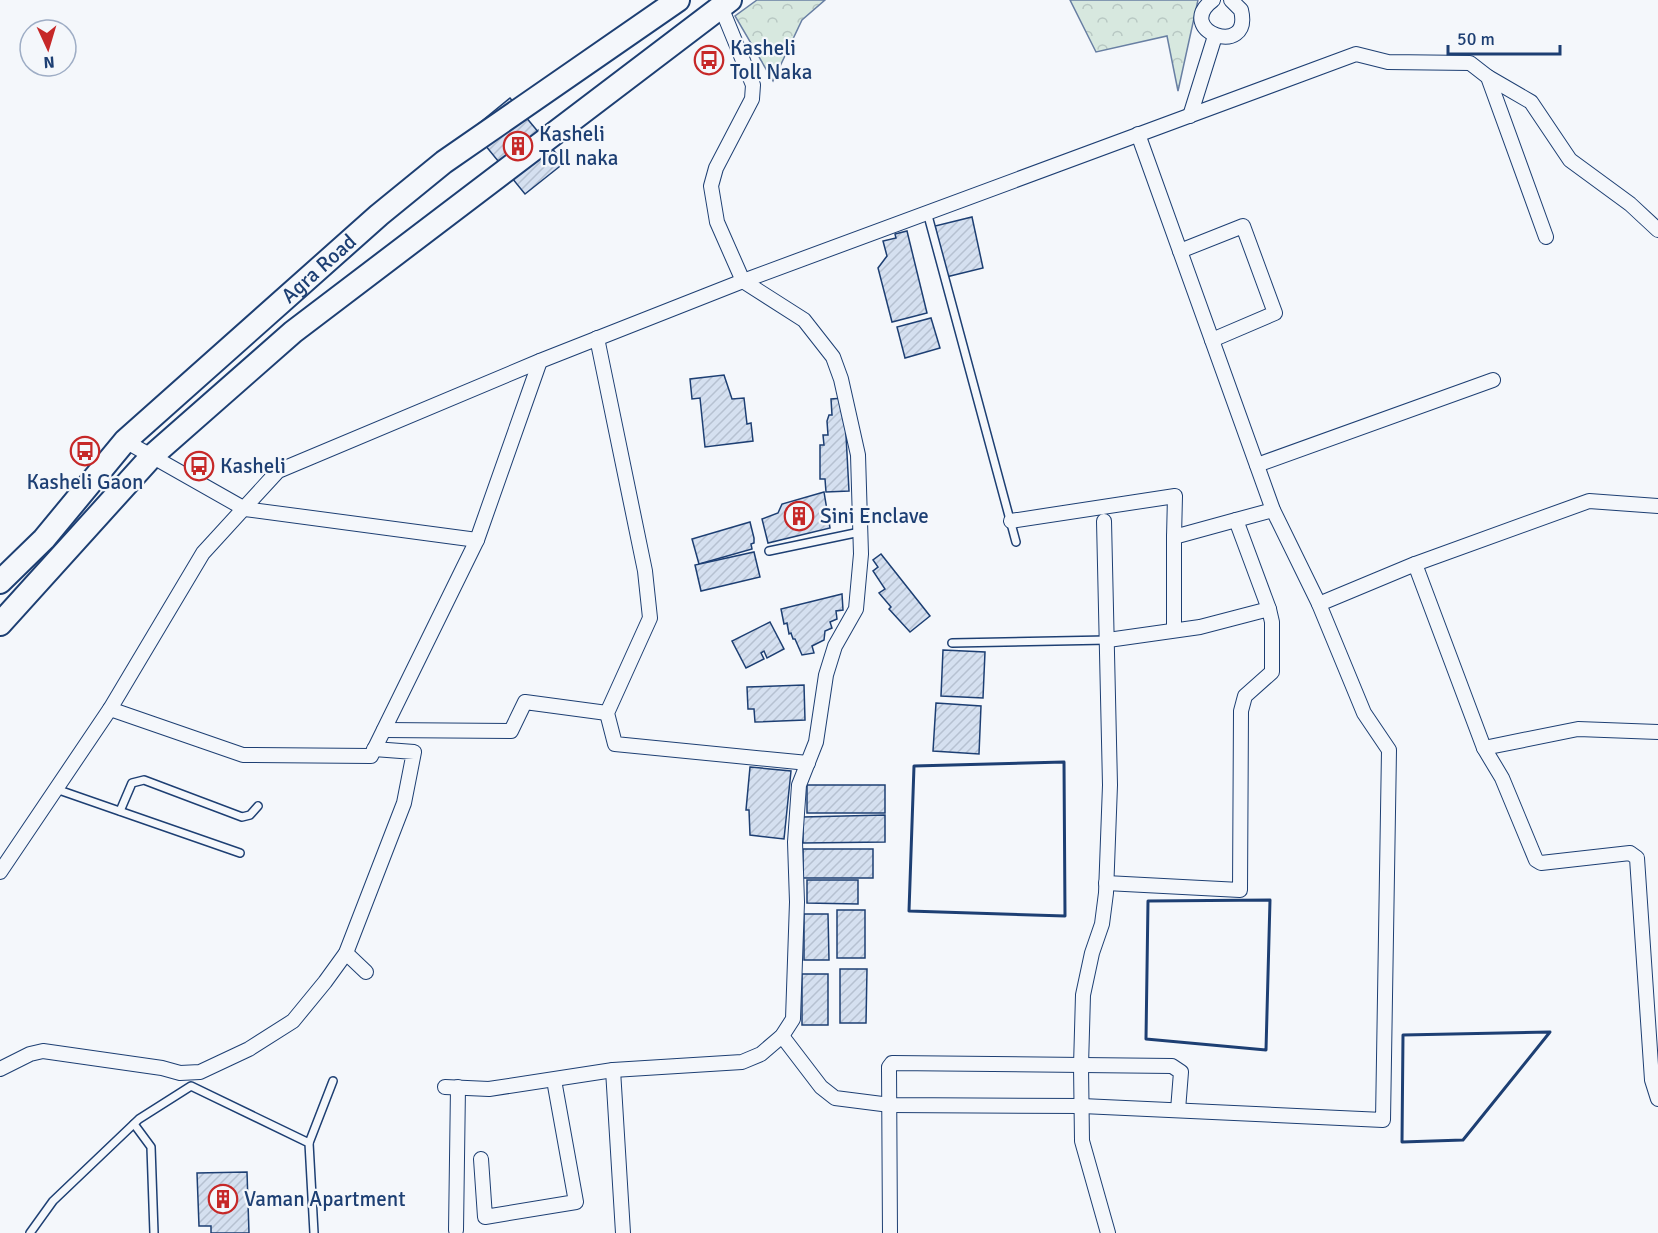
<svg xmlns="http://www.w3.org/2000/svg" width="1658" height="1233" font-family="Signika,sans-serif">
<style>
.forest{fill:url(#forest-crowns);stroke:#687fa3;stroke-width:1.5}
.building{fill:url(#building-hatch);stroke:#1d3f73;stroke-width:1.5}
.lines{fill:none;stroke-linecap:round;stroke-linejoin:round}
.service-casing{stroke:#1d3f73;stroke-width:10}
.minor-casing{stroke:#1d3f73;stroke-width:16}
.trunk-casing{stroke:#1d3f73;stroke-width:26}
.service{stroke:#f4f7fb;stroke-width:7}
.minor{stroke:#f4f7fb;stroke-width:14}
.trunk{stroke:#f4f7fb;stroke-width:22}
.wall{stroke:#1d3f73;stroke-width:3}
.labels{text-anchor:middle;stroke-width:4.5;stroke-linejoin:round;paint-order:stroke}
.poi-label{font-size:21px;fill:#1d3f73;stroke:#f4f7fb;text-anchor:start}
.street-label{font-size:21px;fill:#1d3f73;stroke:#f4f7fb}
</style>
<defs>
<pattern id="forest-crowns" width="20" height="18" patternUnits="userSpaceOnUse" patternTransform="scale(1.5)"><rect width="20" height="18" fill="#d7e8df"/><path d="M2 6a3 3 0 1 1 6 0M12 15a3 3 0 1 1 6 0" fill="none" stroke="#b8c8c3"/></pattern>
<pattern id="building-hatch" width="6" height="6" patternUnits="userSpaceOnUse" patternTransform="scale(1.5)"><rect width="6" height="6" fill="#d5e0f0"/><path d="M-1 1l2-2M0 6l6-6M5 7l2-2" fill="none" stroke="#b6c1d1"/></pattern>
</defs>
<rect width="100%" height="100%" fill="#f4f7fb"/>
<g class="forest">
<polygon points="757,0 825,0 802,20 773,81 735,16"/>
<polygon points="1070,0 1198,0 1178,91 1167,36 1096,52"/>
</g>
<g class="building">
<polygon points="510,98 564,163 525,194 472,129"/>
<polygon points="972,217 983,268 946,277 935,226"/>
<polygon points="907,231 927,313 892,322 878,268 887,256 883,241 896,238 895,234"/>
<polygon points="931,318 940,348 905,358 897,327"/>
<polygon points="724,375 732,399 744,398 747,424 751,423 753,441 705,447 700,398 692,399 690,379"/>
<polygon points="844,398 849,491 826,492 825,479 820,479 820,445 824,445 823,435 828,435 827,421 829,415 832,415 831,399"/>
<polygon points="824,492 830,528 768,543 762,519 778,513 782,504"/>
<polygon points="750,522 754,538 754,543 751,544 752,549 699,564 692,539"/>
<polygon points="754,552 760,577 701,591 695,565"/>
<polygon points="881,554 930,616 910,632 889,609 891,607 879,593 885,589 873,571 878,567 873,560"/>
<polygon points="842,594 843,610 836,611 837,619 830,622 832,628 825,631 824,640 812,646 814,653 802,655 795,639 793,639 791,633 789,634 787,623 784,624 781,609"/>
<polygon points="770,622 784,649 767,658 764,651 761,653 764,659 746,668 732,641"/>
<polygon points="943,650 985,652 983,698 941,696"/>
<polygon points="804,685 805,720 755,722 754,709 748,709 747,687"/>
<polygon points="936,703 981,706 979,754 933,751"/>
<polygon points="750,767 791,771 784,839 750,835 749,810 746,810"/>
<rect x="807" y="785" width="78" height="28"/>
<polygon points="885,815 885,842 803,843 803,817"/>
<rect x="803" y="849" width="70" height="29"/>
<polygon points="807,880 858,880 858,904 807,903"/>
<rect x="837" y="910" width="28" height="48"/>
<polygon points="804,914 828,914 829,960 804,960"/>
<polygon points="840,969 867,969 866,1023 840,1023"/>
<rect x="802" y="974" width="26" height="51"/>
<polygon points="247,1172 249,1233 211,1233 211,1226 199,1226 197,1173"/>
</g>
<g class="lines">
<g class="service-casing">
<g id="service">
<polyline points="927,212 1016,542"/>
<polyline points="769,551 860,532"/>
<polyline points="952,643 1108,640"/>
<polyline points="56,789 240,853"/>
<polyline points="120,811 132,783 144,780 242,817 250,815 258,806"/>
<polyline points="134,1124 151,1147 154,1233"/>
<polyline points="309,1143 333,1081"/>
<polyline points="30,1233 53,1201 139,1119 191,1086 309,1143 314,1233"/>
</g>
</g>
<g class="minor-casing">
<g id="minor">
<path d="M1213,0C1172,31 1253,59 1241,10L1231,0"/>
<polyline points="719,2 753,85 752,99 716,168 711,186 717,222 743,281 1356,54 1388,62 1470,63 1488,77 1546,237"/>
<polyline points="1488,77 1531,102 1570,160 1630,204 1658,230"/>
<polyline points="1190,116 1215,36"/>
<polyline points="1180,251 1243,226 1275,313 1212,340"/>
<polyline points="597,338 645,571 650,618 607,713 615,744 808,763"/>
<polyline points="125,441 245,509 477,540"/>
<polyline points="1257,465 1493,380"/>
<polyline points="1011,521 1175,496 1174,537"/>
<polyline points="1104,521 1110,785 1106,893 1102,924 1092,953 1083,995 1081,1066 1082,1141 1108,1233"/>
<polyline points="1415,564 1589,501 1658,506"/>
<polyline points="1319,604 1415,564 1484,748 1502,778 1536,860 1541,863 1630,853 1637,858 1652,1080 1658,1099"/>
<polyline points="1269,609 1236,520 1273,510"/>
<polyline points="1174,630 1174,537 1236,520"/>
<polyline points="110,709 243,755 371,756 477,540 540,361"/>
<polyline points="384,730 511,731 525,702 607,713"/>
<polyline points="1484,748 1578,729 1658,732"/>
<polyline points="0,872 110,709 203,553 278,471 540,361 743,281 804,320 833,357 841,379 858,455 861,554 856,609 835,646 826,675 816,742 799,785 795,842 797,902 793,1019 782,1036 761,1054 742,1062 613,1070 489,1089 445,1087"/>
<polyline points="1106,883 1240,890 1241,711 1245,696 1272,672 1272,622 1269,609 1200,627 1108,640"/>
<polyline points="346,953 366,972"/>
<polyline points="782,1036 821,1087 835,1098 890,1105 1082,1106 1383,1120 1389,750 1364,713 1319,604 1273,510 1138,134"/>
<polyline points="0,1069 30,1054 43,1051 162,1068 180,1073 200,1072 249,1049 293,1021 325,982 346,953 404,803 414,752 374,749"/>
<polyline points="613,1070 623,1233"/>
<polyline points="481,1159 485,1217 576,1202 554,1080"/>
<polyline points="456,1230 458,1087"/>
<polyline points="890,1233 889,1067 892,1063 1172,1066 1181,1072 1178,1110"/>
</g>
</g>
<g class="trunk-casing">
<g id="trunk">
<path id="s1" d="M0,582L44,539L125,441L379,215L444,162L678,0"/>
<polyline points="0,624 152,456 293,332 730,0"/>
</g>
</g>
<use href="#service" class="service"/>
<use href="#minor" class="minor"/>
<use href="#trunk" class="trunk"/>
<g class="wall">
<polygon points="1064,762 1065,916 909,911 914,766"/>
<polygon points="1270,900 1266,1050 1146,1039 1148,901"/>
<polygon points="1550,1032 1463,1140 1402,1142 1403,1035"/>
</g>
</g>
<defs>
<g id="bus-ring" transform="scale(1.5)"><circle r="9.5" fill="#f4f7fb" stroke="#c62828" stroke-width="1.5"/><path d="M-5-6H5V4H4V6H2V4H-2V6H-4V4H-5ZM-3.5-4V0h7V-4ZM-3.5 1.2v1.5H-2V1.2ZM2 1.2v1.5H3.5V1.2Z" fill="#c62828"/></g>
<g id="building-ring" transform="scale(1.5)"><circle r="9.5" fill="#f4f7fb" stroke="#c62828" stroke-width="1.5"/><path d="M-4-6H4V6H1V3H-1V6H-4ZM-2.5-4.3h1.7v1.8h-1.7ZM.8-4.3h1.7v1.8H.8ZM-2.5-1h1.7V.8h-1.7ZM.8-1h1.7V.8H.8Z" fill="#c62828"/></g>
</defs>
<g fill-rule="evenodd">
<use href="#bus-ring" x="709" y="60"/>
<use href="#building-ring" x="518" y="146"/>
<use href="#bus-ring" x="85" y="451"/>
<use href="#bus-ring" x="199" y="466"/>
<use href="#building-ring" x="799" y="516"/>
<use href="#building-ring" x="223" y="1199"/>
</g>
<g class="labels">
<g class="poi-label">
<text x="730" y="55">Kasheli<tspan x="730" dy="24">Toll Naka</tspan></text>
<text x="539" y="141">Kasheli<tspan x="539" dy="24">Toll naka</tspan></text>
<text x="220" y="473">Kasheli</text>
<text x="85" y="489" text-anchor="middle">Kasheli Gaon</text>
<text x="820" y="523">Sini Enclave</text>
<text x="244" y="1206">Vaman Apartment</text>
</g>
<g class="street-label">
<text dy="7" stroke="none"><textPath href="#s1" startOffset="448">Agra Road</textPath></text>
</g>
</g>
<g transform="translate(48 48) rotate(176)"><circle r="28" fill="#f4f7fb" stroke="#9eadc5" stroke-width="1.5"/>
<path d="M0-4.5L10 22L0 15L-10 22Z" fill="#c62828"/>
<text y="-9" font-size="16" font-weight="bold" text-anchor="middle" fill="#1d3f73">N</text>
</g>
<path d="M1448 45v9h112v-9" fill="none" stroke="#1d3f73" stroke-width="3"/>
<text x="1457" y="45" font-size="18" fill="#1d3f73" stroke="#f4f7fb" stroke-width="4.5" paint-order="stroke">50 m</text>
</svg>
